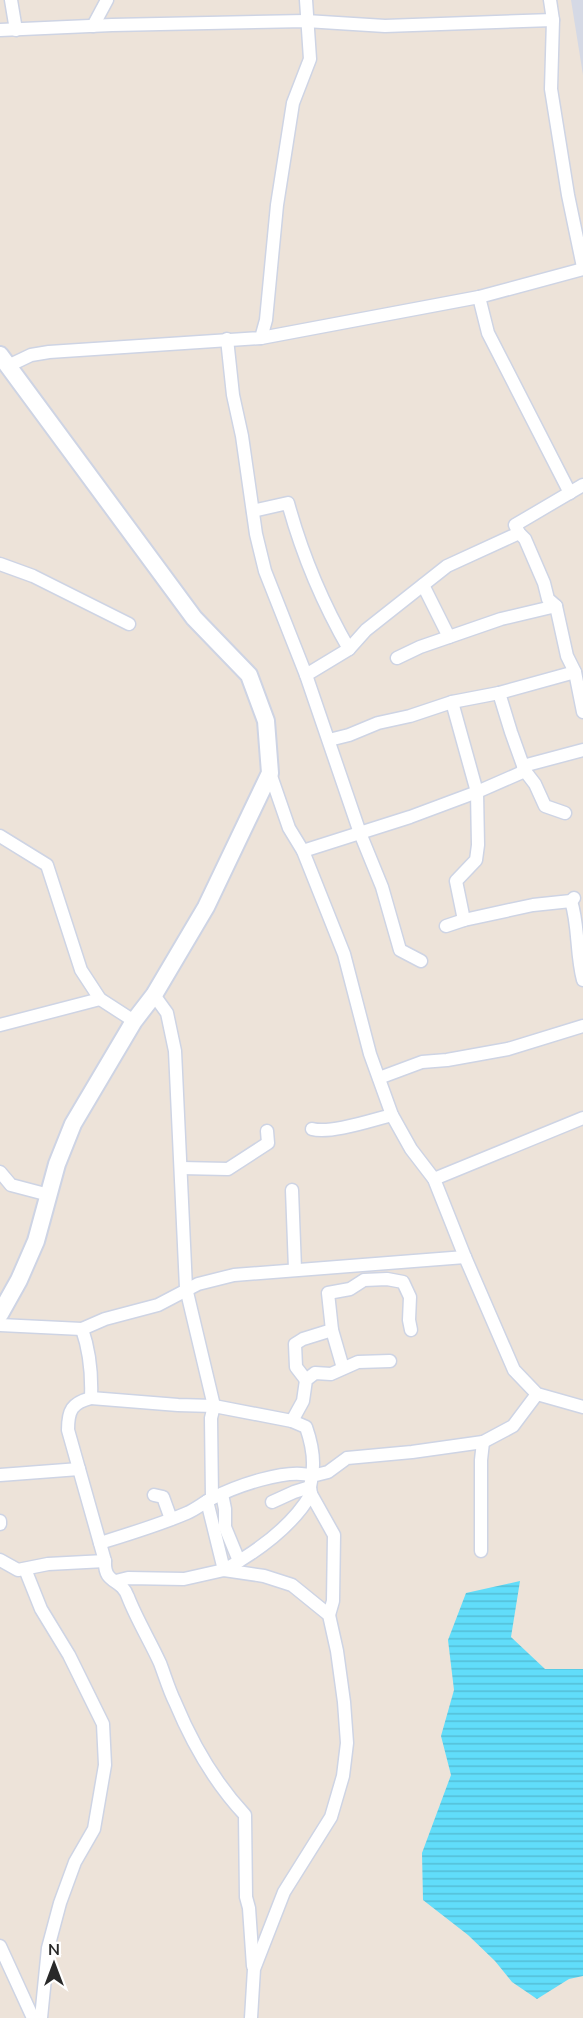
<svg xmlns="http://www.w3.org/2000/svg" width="583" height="2018" font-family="'Nunito Sans',sans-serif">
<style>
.airport{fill:#d5d9e5}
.water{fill:url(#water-rules)}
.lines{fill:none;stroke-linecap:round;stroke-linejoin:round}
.street-casing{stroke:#ced4e4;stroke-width:15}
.secondary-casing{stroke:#ced4e4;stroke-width:20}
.street{stroke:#fff;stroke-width:12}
.secondary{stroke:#fff;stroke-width:16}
</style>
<defs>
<pattern id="water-rules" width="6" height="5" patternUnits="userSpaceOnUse" patternTransform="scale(1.5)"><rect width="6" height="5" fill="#61ddfa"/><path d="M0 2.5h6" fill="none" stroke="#54bed6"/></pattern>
</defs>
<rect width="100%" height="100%" fill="#ede3d9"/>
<polygon class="airport" points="571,0 583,0 583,75"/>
<polygon class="water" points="520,1581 511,1637 545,1669 583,1669 583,1976 569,1979 537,1999 512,1982 495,1961 468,1935 423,1900 422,1853 451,1775 441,1736 454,1690 448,1640 466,1593"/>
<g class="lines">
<g class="street-casing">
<g id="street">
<polyline points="11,0 16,30"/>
<polyline points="550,0 553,20 551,89 568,195 583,267"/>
<polyline points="93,26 107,0"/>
<polyline points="0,30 112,25 306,21 385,26 553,20"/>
<polyline points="479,297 488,333 570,493"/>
<polyline points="261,338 479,297 583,269"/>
<polyline points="227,339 233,395 242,436 256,534 265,571 306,675 360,833 382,887 400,950 421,961"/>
<polyline points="8,366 31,355 49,352 261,338 266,320 277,205 293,103 310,59 306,0"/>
<path d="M253,511L288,503C302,554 323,604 349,649"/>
<polyline points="519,533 525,539 544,583 548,599 556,606"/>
<polyline points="0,564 33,576 129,624"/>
<polyline points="423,585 449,637"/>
<polyline points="397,658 420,647 501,619 556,606 567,656 575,672 583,712"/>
<polyline points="306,675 349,649 366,630 447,566 519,533 515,525 583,485"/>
<polyline points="499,693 511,732 525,771 535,784 545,806 565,813"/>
<polyline points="452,702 477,792 478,845 476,860 456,881 464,920"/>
<polyline points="329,740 349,735 378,723 410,716 452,702 499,693 575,672"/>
<polyline points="523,766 583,750"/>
<polyline points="270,773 289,828 303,851 344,954 370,1054 392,1115 411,1149 434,1179 465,1257 514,1370 537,1394 583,1407"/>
<polyline points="0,836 47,865 81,970 100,999 134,1021"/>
<polyline points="303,851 410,817 477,792 525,771"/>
<path d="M571,901C579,926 576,954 583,980"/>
<polyline points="446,926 464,920 533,905 571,901 574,898"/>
<polyline points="154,995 167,1013 175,1051 186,1288 214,1406 211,1418 212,1498"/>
<polyline points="0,1025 100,999"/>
<polyline points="379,1078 422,1062 447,1060 508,1049 583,1026"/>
<path d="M312,1129C331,1134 372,1120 392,1115"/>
<polyline points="181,1168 228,1169 268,1143 267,1131"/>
<polyline points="0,1172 11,1185 49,1195"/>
<polyline points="434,1179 583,1118"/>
<polyline points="292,1190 295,1269"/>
<polyline points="0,1325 82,1329 105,1319 158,1305 198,1284 234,1275 465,1257"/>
<path d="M82,1329C90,1352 92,1373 91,1398L178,1405L214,1406L292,1421L306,1427C312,1444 315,1459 312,1476C288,1467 234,1487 211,1499C203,1503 196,1509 187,1513C159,1525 129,1534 100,1543"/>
<polyline points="343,1368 332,1330 328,1293 350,1289 364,1280 387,1279 403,1282 410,1297 409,1320 411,1330"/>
<polyline points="306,1380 296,1367 295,1344 303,1339 332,1330"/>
<path d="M91,1398C72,1403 68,1410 68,1430L105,1561C104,1585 121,1577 128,1597C137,1620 150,1641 160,1663C165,1676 169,1690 175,1702C192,1743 215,1783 245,1815L246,1897L249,1908L253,1966"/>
<polyline points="292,1421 303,1401 306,1380 315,1373 331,1374 358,1362 390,1361"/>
<polyline points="0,1475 79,1469"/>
<polyline points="222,1494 225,1509 225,1527 239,1561"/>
<polyline points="311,1494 334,1535 333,1601 329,1615"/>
<polyline points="154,1495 163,1497 171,1519"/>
<path d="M207,1501L224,1570C258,1551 292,1527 311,1494L310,1487L312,1476L328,1472L347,1458L412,1452L483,1442L513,1426L537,1394"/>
<polyline points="272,1502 294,1492 310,1487"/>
<polyline points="0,1521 0,1524"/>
<polyline points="481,1551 481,1460 483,1442"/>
<polyline points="0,1560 18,1570 48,1564 105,1561"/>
<polyline points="25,1569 41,1609 69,1655 103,1724 105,1765 94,1829 75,1862 60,1903 48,1948 41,2018"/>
<polyline points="116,1581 128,1578 184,1579 224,1570 264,1576 292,1585 329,1615 337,1651 344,1702 347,1743 343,1776 331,1817 284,1892 254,1969 251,2018"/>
<polyline points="0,1946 33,2018"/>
</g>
</g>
<g class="secondary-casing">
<polyline id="secondary" points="0,355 194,618 249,675 266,721 270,773 206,907 154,995 134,1021 73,1124 57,1164 36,1241 19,1280 0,1314"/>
</g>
<use href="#street" class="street"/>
<use href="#secondary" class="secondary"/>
</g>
<g transform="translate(54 1964)" stroke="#ffffff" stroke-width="4.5" paint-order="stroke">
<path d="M0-4.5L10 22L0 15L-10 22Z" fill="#292929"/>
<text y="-9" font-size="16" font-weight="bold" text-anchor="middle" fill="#292929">N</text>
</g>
</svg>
